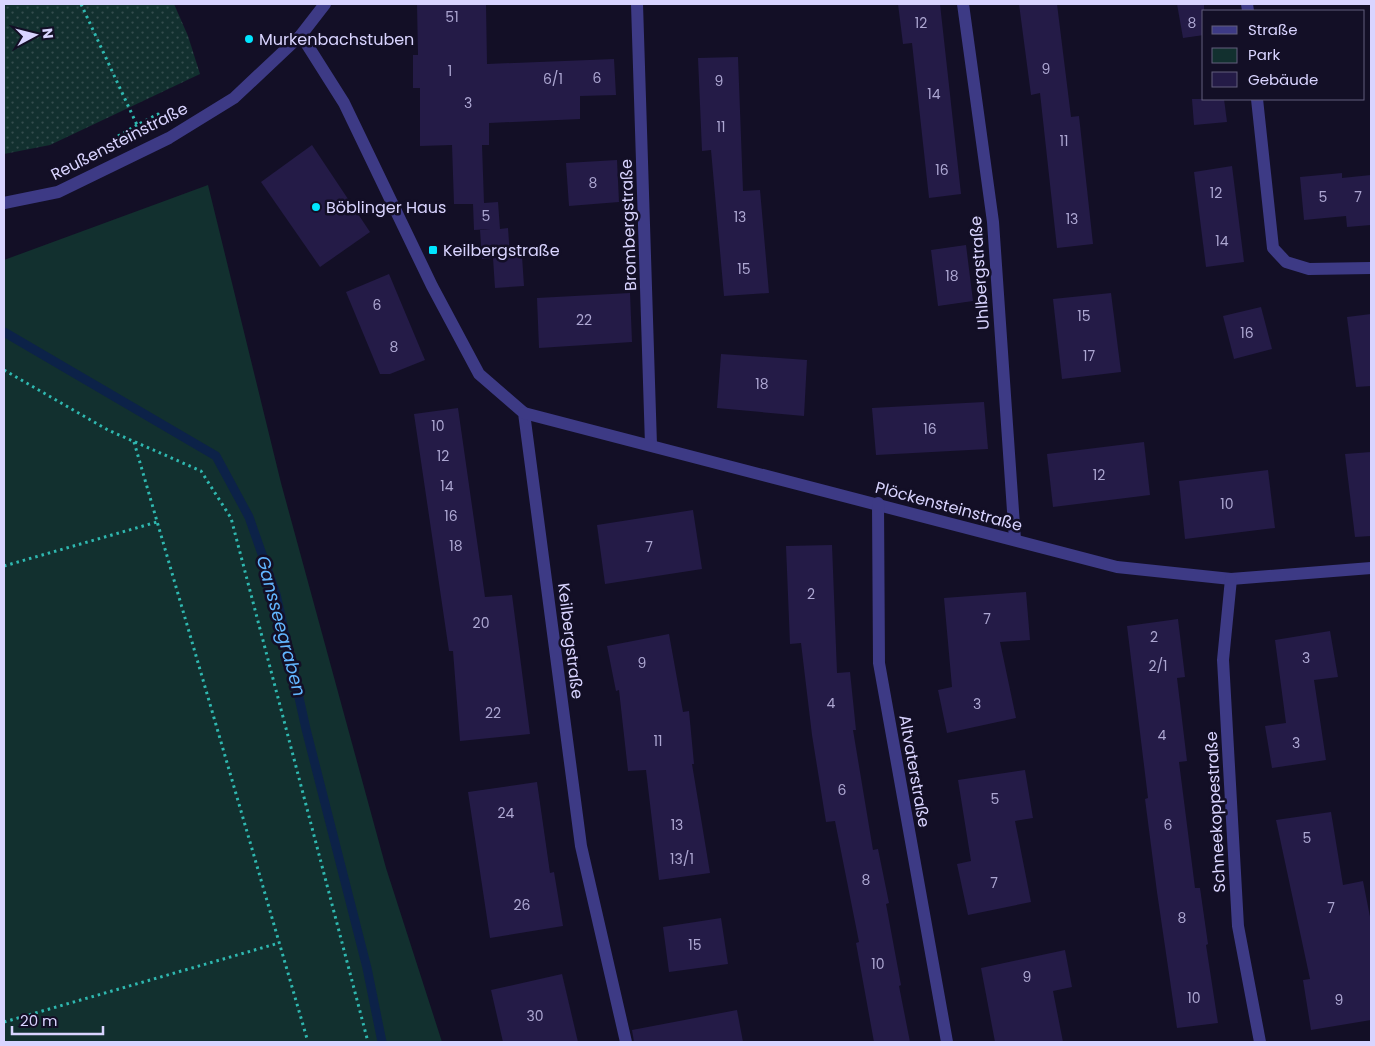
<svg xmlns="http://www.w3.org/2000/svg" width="1375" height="1046" font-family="Poppins,sans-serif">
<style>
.grass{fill:url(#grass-dots)}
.park{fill:#12302f}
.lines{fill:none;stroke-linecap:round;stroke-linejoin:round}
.stream{stroke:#0c2248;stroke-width:9}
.building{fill:#241b47}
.path{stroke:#2fb8b0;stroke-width:3;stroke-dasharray:2.5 4;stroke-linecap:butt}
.minor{stroke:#3d3a85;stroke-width:12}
.poi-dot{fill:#00e5ff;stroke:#130f26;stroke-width:2}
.labels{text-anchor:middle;stroke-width:5;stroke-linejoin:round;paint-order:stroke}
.number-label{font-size:14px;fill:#aca6d1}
.poi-label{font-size:16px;fill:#d9d4ff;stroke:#130f26;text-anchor:start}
.street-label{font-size:16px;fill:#d9d4ff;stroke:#130f26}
.water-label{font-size:18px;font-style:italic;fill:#62b6ff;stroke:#130f26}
</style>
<defs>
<pattern id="grass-dots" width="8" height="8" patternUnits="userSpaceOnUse" patternTransform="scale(1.25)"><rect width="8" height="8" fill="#12302f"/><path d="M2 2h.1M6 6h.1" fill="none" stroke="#344d4e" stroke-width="1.8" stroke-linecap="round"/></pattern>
</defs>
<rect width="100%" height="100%" fill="#130f26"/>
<polygon class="grass" points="4,4 174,4 188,36 200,74 50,145 4,154"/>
<polygon class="park" points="208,185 281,483 386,868 442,1042 4,1042 4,260"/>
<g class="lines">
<polyline class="stream" points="4,332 216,456 249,517 276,594 306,729 367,968 382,1042"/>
</g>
<g class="building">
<polygon points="417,4 486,4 487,64 614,59 616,95 580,96 580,119 489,123 489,145 482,145 484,203 498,202 500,229 508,228 510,256 493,258 522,256 524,286 495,288 493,258 482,259 480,230 490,229 474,230 473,204 454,204 452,145 420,146 420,88 413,88 413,55 418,55"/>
<polygon points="898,4 940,4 961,194 929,198 912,43 903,44"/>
<polygon points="1019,4 1057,4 1071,117 1079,116 1093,244 1057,248 1040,93 1031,95"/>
<polygon points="1177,4 1204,4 1204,35 1183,38"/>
<polygon points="738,57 743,191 760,190 769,293 724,296 711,150 702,151 698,58"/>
<polygon points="1192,99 1224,99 1227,122 1194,125"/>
<polygon points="312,145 370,232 320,267 261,182"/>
<polygon points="617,160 619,202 569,206 566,163"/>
<polygon points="1232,166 1244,262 1206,267 1194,172"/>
<polygon points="1342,173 1342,178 1371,175 1371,225 1347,227 1346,216 1304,220 1300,177"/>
<polygon points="966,245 973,301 938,306 931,250"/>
<polygon points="389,274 425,360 390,374 380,374 346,292"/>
<polygon points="630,293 632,342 539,348 537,298"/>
<polygon points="1111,293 1121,372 1062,379 1053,299"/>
<polygon points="1261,307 1272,349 1234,359 1223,316"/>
<polygon points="1371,314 1371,386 1356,387 1347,317"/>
<polygon points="721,354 807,360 804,416 717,408"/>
<polygon points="984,402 988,449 876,455 872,408"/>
<polygon points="458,408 485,597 512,595 530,734 460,741 453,651 449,651 414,414"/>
<polygon points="1144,442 1150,495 1053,507 1047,454"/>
<polygon points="1371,452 1371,536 1355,537 1345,454"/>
<polygon points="1268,470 1275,528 1185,539 1179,481"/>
<polygon points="693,510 702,569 605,584 597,525"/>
<polygon points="832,545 837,673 850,672 856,730 853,730 873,850 878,849 889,903 886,904 901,985 899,986 910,1042 874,1042 856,943 859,942 835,821 826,822 812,735 801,643 790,644 786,546"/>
<polygon points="1026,592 1030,640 1000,642 1016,718 947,733 938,690 952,687 944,598"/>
<polygon points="1178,619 1185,677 1177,678 1187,761 1179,762 1195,888 1200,888 1208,944 1206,945 1218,1023 1177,1028 1157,892 1145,799 1148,798 1127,626"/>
<polygon points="1330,631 1338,677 1314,680 1326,760 1272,768 1265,726 1286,723 1275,640"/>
<polygon points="669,634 683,712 689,711 694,764 692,764 710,873 659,880 646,770 628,771 619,690 616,691 607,646"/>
<polygon points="1025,770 1033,818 1015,821 1031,902 968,915 957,864 971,861 958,780"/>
<polygon points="537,782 550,873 554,872 563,926 490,938 468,792"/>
<polygon points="1331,812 1343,885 1363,881 1371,922 1371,1020 1311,1030 1303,980 1310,979 1276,820"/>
<polygon points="721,918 728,964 669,972 663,927"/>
<polygon points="1065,950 1072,987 1053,991 1063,1042 995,1042 981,968"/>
<polygon points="562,974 578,1042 503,1042 491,990"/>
<polygon points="737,1010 743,1042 634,1042 632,1030"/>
</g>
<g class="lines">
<g class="path">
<polyline points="81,4 137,125 158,114 160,118"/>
<polyline points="118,136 137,125"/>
<polyline points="4,370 108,430 201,471 231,518 368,1042"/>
<polyline points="134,442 308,1042"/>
<polyline points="4,566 157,522"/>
<polyline points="4,1022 279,943"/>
</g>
<g class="minor">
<polyline points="637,4 651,445"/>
<polyline points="963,4 993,222 1015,540"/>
<polyline points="1247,4 1248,11"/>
<polyline points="301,35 344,103 432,286 479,374 524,413 581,846 626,1042"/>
<polyline points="1257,99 1273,248 1286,262 1309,269 1371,268"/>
<polyline points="4,203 58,192 169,138 234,98 301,35 325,4"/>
<polyline points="524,413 1117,567 1231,579 1371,568"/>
<polyline points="878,503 879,663 947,1042"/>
<polyline points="1231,579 1223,660 1238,926 1260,1042"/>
</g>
</g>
<g class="poi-dot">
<circle cx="249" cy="39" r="5"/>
<circle cx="316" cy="207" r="5"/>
<rect x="428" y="245" width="10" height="10" rx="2.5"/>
</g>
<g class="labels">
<g class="number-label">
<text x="452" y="22">51</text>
<text x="921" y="28">12</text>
<text x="1192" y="28">8</text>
<text x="1046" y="74">9</text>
<text x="450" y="76">1</text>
<text x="597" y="83">6</text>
<text x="553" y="84">6/1</text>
<text x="719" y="86">9</text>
<text x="934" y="99">14</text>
<text x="468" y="108">3</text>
<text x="721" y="132">11</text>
<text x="1064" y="146">11</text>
<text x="942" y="175">16</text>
<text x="593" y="188">8</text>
<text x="1216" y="198">12</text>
<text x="1323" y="202">5</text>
<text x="1358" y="202">7</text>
<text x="486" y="221">5</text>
<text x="740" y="222">13</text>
<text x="1072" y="224">13</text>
<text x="1222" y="246">14</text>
<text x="744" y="274">15</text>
<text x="952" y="281">18</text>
<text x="377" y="310">6</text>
<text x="1084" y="321">15</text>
<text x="584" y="325">22</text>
<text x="1247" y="338">16</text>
<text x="394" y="352">8</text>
<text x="1089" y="361">17</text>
<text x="762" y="389">18</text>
<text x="438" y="431">10</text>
<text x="930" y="434">16</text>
<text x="443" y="461">12</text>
<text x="1099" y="480">12</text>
<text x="447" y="491">14</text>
<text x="1227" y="509">10</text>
<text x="451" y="521">16</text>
<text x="456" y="551">18</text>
<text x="649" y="552">7</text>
<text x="811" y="599">2</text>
<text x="987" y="624">7</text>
<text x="481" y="628">20</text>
<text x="1154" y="642">2</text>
<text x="1306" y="663">3</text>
<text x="642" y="668">9</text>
<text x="1158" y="671">2/1</text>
<text x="831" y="708">4</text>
<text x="977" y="709">3</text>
<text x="493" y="718">22</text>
<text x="1162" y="740">4</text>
<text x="658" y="746">11</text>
<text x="1296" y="748">3</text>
<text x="842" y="795">6</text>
<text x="995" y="804">5</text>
<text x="506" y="818">24</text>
<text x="677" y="830">13</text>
<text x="1168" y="830">6</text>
<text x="1307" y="843">5</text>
<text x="682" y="864">13/1</text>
<text x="866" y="885">8</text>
<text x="994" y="888">7</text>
<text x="522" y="910">26</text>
<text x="1331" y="913">7</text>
<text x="1182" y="923">8</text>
<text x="695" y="950">15</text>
<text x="878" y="969">10</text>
<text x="1027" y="982">9</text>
<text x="1194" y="1003">10</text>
<text x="1339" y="1005">9</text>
<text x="535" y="1021">30</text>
</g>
<g class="poi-label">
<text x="259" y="45">Murkenbachstuben</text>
<text x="326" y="213">Böblinger Haus</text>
<text x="443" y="256">Keilbergstraße</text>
</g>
<g class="street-label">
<text transform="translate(119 141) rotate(-27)" y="6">Reußensteinstraße</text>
<text transform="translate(628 225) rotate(-92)" y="6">Brombergstraße</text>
<text transform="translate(979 273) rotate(-94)" y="6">Uhlbergstraße</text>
<text transform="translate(949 506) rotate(15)" y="6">Plöckensteinstraße</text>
<text transform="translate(571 641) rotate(83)" y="6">Keilbergstraße</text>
<text transform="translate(915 771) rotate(80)" y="6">Altvaterstraße</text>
<text transform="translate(1215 812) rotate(-93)" y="6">Schneekoppestraße</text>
</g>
<g class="water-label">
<text transform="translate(281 626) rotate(75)" y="6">Gansseegraben</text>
</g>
</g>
<rect width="1375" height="1046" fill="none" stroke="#d9d4ff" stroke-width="10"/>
<rect x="1202" y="10" width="162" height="90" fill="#130f26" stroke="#625e7d"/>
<rect x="1212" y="26" width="25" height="8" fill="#3d3a85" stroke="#625e7d"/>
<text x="1248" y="35" font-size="15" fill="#d9d4ff">Straße</text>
<rect x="1212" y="48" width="25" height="15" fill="#12302f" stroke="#625e7d"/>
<text x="1248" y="60" font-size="15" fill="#d9d4ff">Park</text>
<rect x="1212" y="72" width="25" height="15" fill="#241b47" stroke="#625e7d"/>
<text x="1248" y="85" font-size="15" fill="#d9d4ff">Gebäude</text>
<g transform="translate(35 35) rotate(83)" stroke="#130f26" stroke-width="4" paint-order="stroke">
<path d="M0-4L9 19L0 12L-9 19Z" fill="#d9d4ff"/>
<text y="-8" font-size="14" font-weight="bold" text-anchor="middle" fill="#d9d4ff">N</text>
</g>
<path d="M12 1026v8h91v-8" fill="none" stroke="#d9d4ff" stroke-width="2.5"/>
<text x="20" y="1026" font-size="15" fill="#d9d4ff" stroke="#130f26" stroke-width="4" paint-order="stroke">20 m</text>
</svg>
